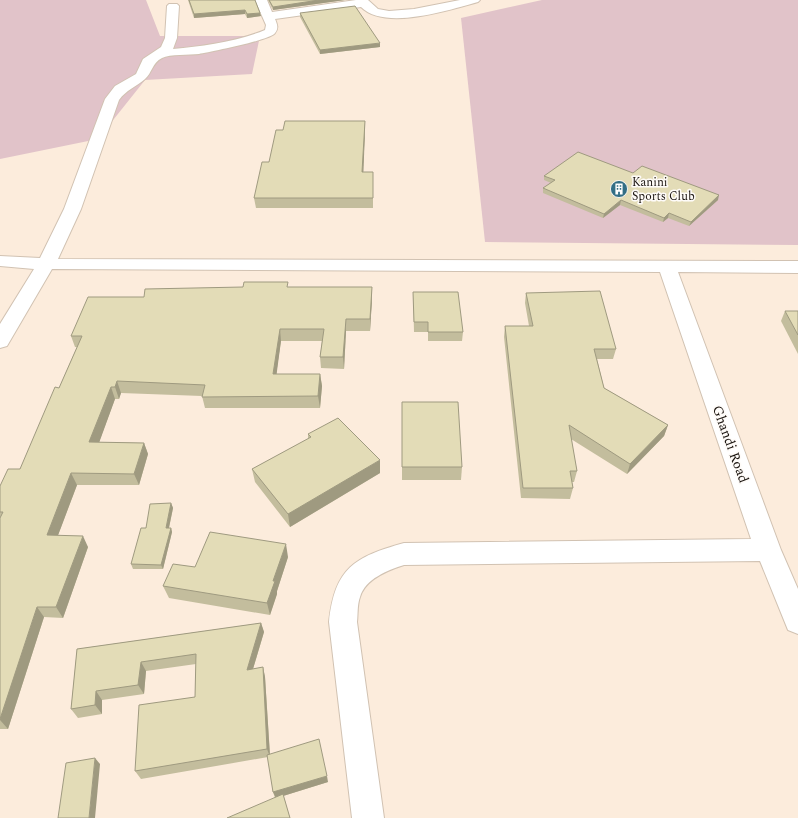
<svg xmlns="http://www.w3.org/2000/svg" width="798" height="818" font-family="Spectral,serif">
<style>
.green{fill:#e1c3c9}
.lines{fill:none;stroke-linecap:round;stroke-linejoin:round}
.minor-casing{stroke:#d1c2b2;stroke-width:2}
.minor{fill:#fff;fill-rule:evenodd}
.wall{fill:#c3bd9d}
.shaded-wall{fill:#9f9a80}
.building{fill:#e3dcb7;stroke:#9f9a80}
.labels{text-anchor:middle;stroke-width:3;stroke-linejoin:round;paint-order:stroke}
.far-poi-label{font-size:12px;fill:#1a140f;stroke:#fefbf8;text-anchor:start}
.street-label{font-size:14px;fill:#1a140f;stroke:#fefbf8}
</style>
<rect width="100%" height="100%" fill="#fcecdc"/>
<g class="green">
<polygon points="0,0 146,0 160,36 260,36 252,74 145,80 98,139 0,159"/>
<polygon points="542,0 798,0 798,245 485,242 461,18"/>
</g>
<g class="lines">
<g class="minor-casing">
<path id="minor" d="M255,0H267L272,12L356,0H368L378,9L389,11L414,9L460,0H480L478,2C449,10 385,31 361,7L275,19C277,24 279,28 275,33C271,40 210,52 199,54C189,55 170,54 162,58C152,63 152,73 145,79C136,87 126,90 119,100L81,209L58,259L798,261V273L678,272L781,550L798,589V634L788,630L760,561L404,565C388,570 365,579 360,597C357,605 358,614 357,622L384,818H352L329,622C335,568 354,557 404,543L751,539L660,272L52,269L7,346L0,348V324L34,269L0,266V256L40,258L64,209L105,99L115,86L136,74L143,59L161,47L165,38L167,6L169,4H177L179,6L177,38L173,49C203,46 236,42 265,30L266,25Z"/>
</g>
<use href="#minor" class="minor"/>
</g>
<g class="wall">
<polygon points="188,0 255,0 261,16 247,18 245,14 194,18"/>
<polygon points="268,0 345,0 273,10"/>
<polygon points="300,13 380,47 320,54 300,17"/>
<polygon points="365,121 365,131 363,172 373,172 373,208 256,208 254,198 283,130"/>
<polygon points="633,173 718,200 689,226 668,218 663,222 620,205 603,218 543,193 543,188 551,183 544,180 544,176"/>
<polygon points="289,287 372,287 372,299 370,331 346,331 344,369 321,368 320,357 322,341 281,341 276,374 320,374 322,386 320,408 205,408 202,396 121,393 119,399 115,399 99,442 144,443 148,454 139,485 77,485 58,535 88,547 63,618 44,617 8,729 0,729 0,486 20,469 59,388 77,347 75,347 71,336 144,297"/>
<polygon points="413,292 463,332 462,341 428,341 428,332 414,332"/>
<polygon points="526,293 616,349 613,359 597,359 604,388 668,425 664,436 627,474 571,439 577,471 574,482 572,482 573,488 570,499 521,498 504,337 505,326 529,326 525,303"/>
<polygon points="785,311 798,311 798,354 781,321"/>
<polygon points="402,402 462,467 461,480 402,480"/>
<polygon points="308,434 380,473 290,527 255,482 252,469 308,439"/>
<polygon points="171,503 173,508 169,528 171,528 172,532 163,569 133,569 131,564 146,528"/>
<polygon points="288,557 277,591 277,594 270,615 169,598 163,586"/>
<polygon points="261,623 264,632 253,669 263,667 265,677 270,754 328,782 283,796 286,803 275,798 273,792 268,757 141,779 135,771 195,697 196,664 146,671 144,694 102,700 102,714 78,718 71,709 77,649"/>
</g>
<g class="shaded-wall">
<polygon points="319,0 345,0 273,10 273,7"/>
<polygon points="245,10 245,14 194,18 194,14"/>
<polygon points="260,13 261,16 247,18 247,14"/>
<polygon points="380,43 380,47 320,54 320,50"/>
<polygon points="365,121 365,131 363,182 362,172"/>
<polygon points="719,195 718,200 689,226 691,222"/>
<polygon points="621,200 620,205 603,218 604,214"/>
<polygon points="669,213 668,218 663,222 664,218"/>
<polygon points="372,287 372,299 370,331 370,319"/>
<polygon points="346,319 346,331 344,369 343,357"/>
<polygon points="280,329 281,341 275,386 273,374"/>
<polygon points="320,374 322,386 320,408 318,396"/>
<polygon points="117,381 121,393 119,399 115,387"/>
<polygon points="111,387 115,399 95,454 89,442"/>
<polygon points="668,425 664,436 627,474 630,464"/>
<polygon points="144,443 148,454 139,485 134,474"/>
<polygon points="380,460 380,473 290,527 288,514"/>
<polygon points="71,473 77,485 54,546 47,535"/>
<polygon points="171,503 173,508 168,532 166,528"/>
<polygon points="171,528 172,532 163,569 161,565"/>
<polygon points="83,536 88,547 63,618 56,607"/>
<polygon points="286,544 288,557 277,591 277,594 270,615 267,603 273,581"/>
<polygon points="37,607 44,617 8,729 0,720 0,719"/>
<polygon points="261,623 264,632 250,679 247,670"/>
<polygon points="141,662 146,671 144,694 138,685"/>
<polygon points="263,667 265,677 270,757 267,749"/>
<polygon points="96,691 102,700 102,714 95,705"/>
<polygon points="95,758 100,764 95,818 89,818"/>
<polygon points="327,776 328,782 283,796 290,818 276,798 273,792"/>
</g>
<g class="building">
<polygon points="189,0 255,0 260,13 247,14 245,10 194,14"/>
<polygon points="269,0 319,0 273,7"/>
<polygon points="355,6 380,43 320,50 300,13"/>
<polygon points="285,121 365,121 362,172 373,172 373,198 254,198 262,162 269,162 276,130 283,130"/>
<polygon points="578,152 633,173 642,166 719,195 691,222 669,213 664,218 621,200 604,214 543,188 555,180 544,176"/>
<polygon points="244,282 288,282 287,287 372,287 370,319 346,319 343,357 320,357 324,329 280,329 273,374 320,374 318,396 202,397 205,385 117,381 115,387 111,387 89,442 144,443 134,474 71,473 47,535 83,536 56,607 37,607 0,719 0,518 3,512 0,512 0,486 8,469 20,469 55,387 59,388 82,336 71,336 88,297 144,297 145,289 243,287"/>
<polygon points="600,291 616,349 594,349 604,388 668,425 630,464 569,425 577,471 570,471 573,488 523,488 505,326 533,326 526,293"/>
<polygon points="413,292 458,292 463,332 428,332 428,322 414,322"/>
<polygon points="785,311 798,311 798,335"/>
<polygon points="402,402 458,402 462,467 402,467"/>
<polygon points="338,418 380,460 288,514 252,469 311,437 308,434"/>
<polygon points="171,503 166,528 171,528 161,565 131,564 141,528 146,528 150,504"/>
<polygon points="210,532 286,544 273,581 275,581 267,603 163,586 173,564 195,567"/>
<polygon points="261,623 247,670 263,667 267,749 135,771 139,705 195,697 196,654 141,662 138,685 96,691 95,705 71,709 77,649"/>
<polygon points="319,739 327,776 273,792 267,755"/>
<polygon points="95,758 89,818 58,818 66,763"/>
<polygon points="283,794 290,818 227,818"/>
</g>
<defs>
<g id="building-disc" transform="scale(0.9)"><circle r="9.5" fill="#326e85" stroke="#fefbf8"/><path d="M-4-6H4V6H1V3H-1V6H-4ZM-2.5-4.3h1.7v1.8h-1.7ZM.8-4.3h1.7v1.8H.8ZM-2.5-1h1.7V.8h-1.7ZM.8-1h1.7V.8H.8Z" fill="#fff"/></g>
</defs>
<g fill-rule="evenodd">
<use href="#building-disc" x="619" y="189"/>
</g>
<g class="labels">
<g class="far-poi-label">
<text x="632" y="186">Kanini<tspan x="632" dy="14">Sports Club</tspan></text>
</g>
<g class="street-label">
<text transform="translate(731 444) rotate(70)" y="5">Ghandi Road</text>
</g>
</g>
</svg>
